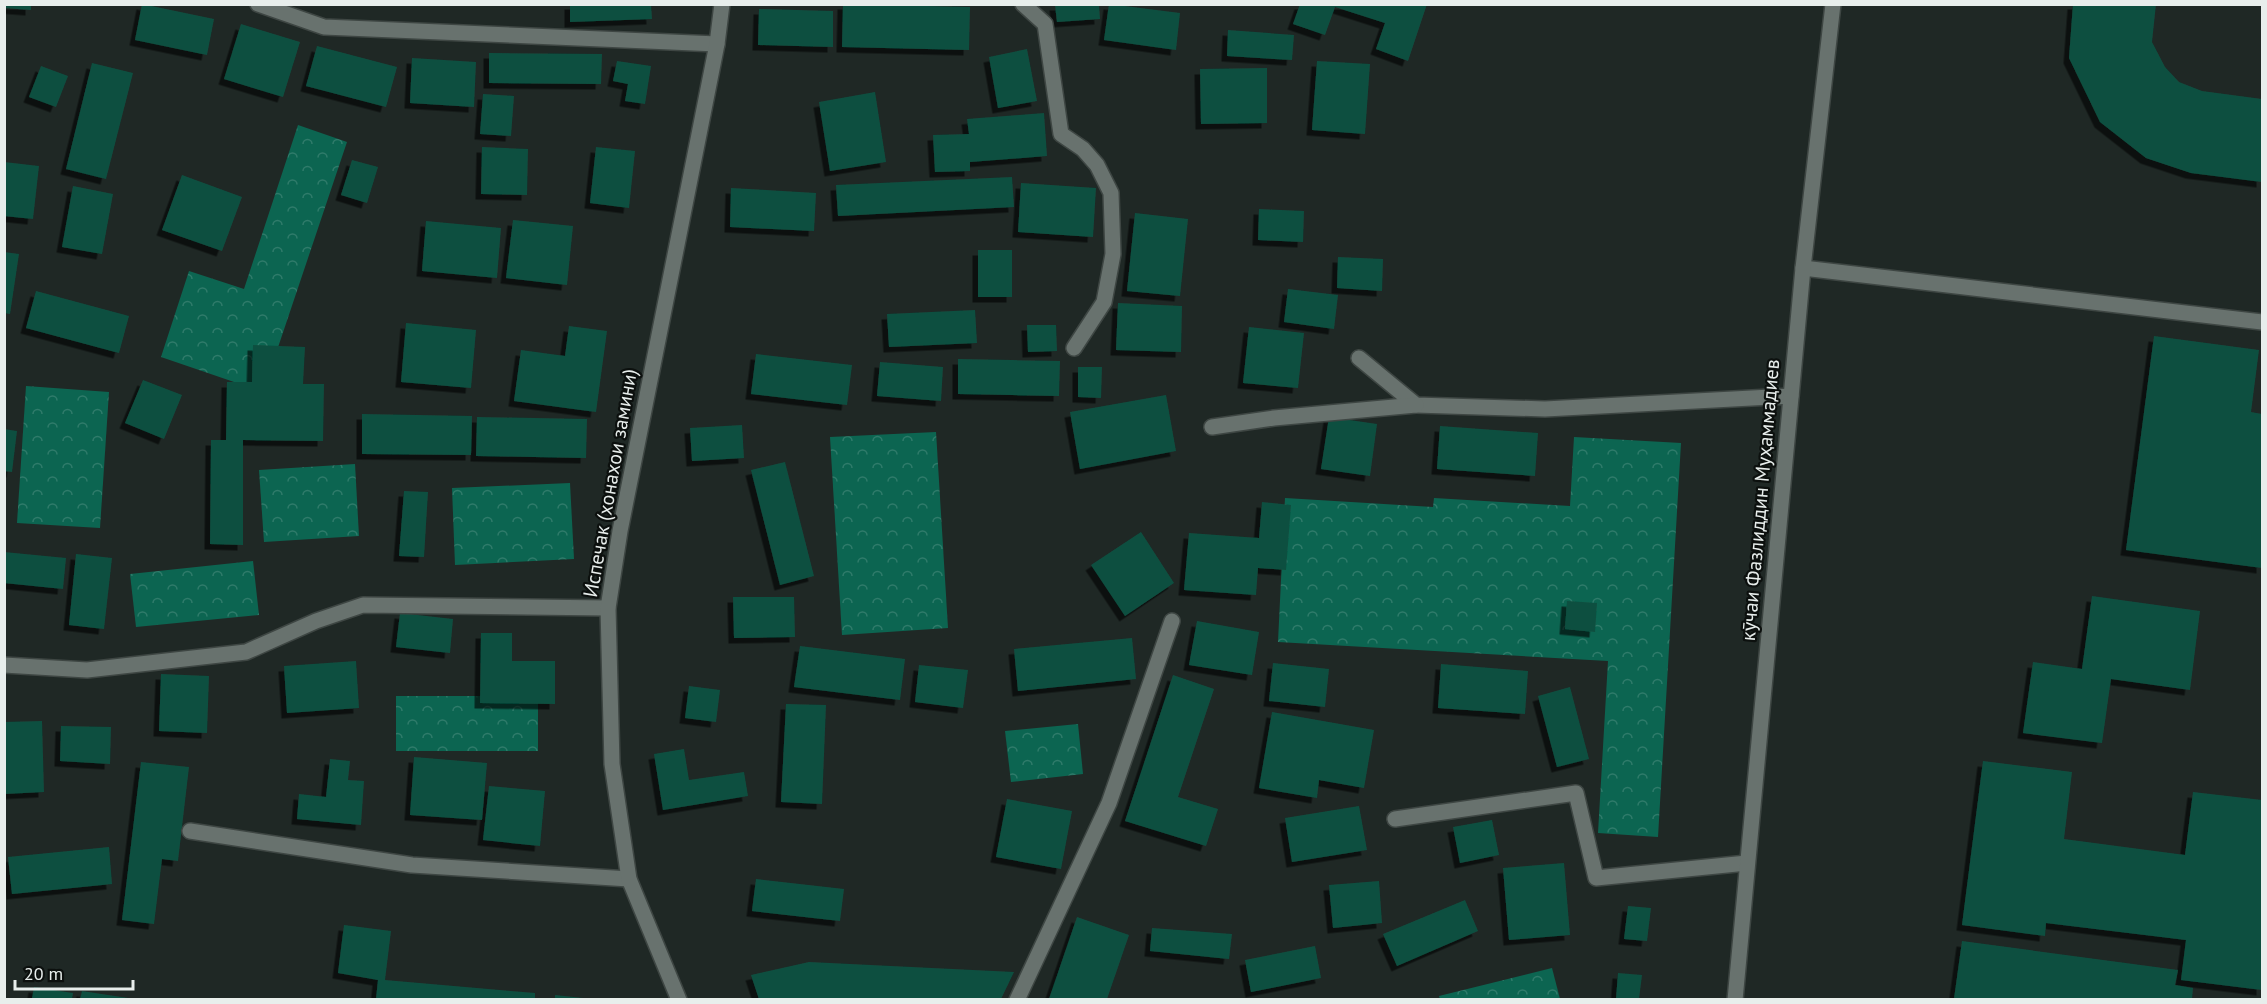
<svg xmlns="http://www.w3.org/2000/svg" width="2267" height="1004" font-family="'PT Sans',sans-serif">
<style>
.forest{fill:url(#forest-crowns)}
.building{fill:#104f40;filter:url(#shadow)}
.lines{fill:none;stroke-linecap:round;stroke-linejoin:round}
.service-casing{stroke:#3e4643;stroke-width:18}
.minor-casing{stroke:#3e4643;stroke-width:18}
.tertiary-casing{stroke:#3e4643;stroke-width:18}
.service{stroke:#68726e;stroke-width:15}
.minor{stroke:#68726e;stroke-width:15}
.tertiary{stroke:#68726e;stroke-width:15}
.labels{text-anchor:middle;stroke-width:4.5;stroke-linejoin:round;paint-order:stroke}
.street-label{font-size:20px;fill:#e8eeec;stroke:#0c100e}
</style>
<defs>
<pattern id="forest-crowns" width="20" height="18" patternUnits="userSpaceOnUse" patternTransform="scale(1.5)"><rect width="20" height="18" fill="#0c6551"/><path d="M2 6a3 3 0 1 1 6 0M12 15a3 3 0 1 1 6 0" fill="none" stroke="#2f7b6a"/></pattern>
<filter id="shadow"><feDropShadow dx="-5.5" dy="5.5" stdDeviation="0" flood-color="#0009"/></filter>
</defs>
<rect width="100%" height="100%" fill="#1f2825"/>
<g class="forest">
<polygon points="298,125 347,142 263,392 161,357 189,271 244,289"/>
<polygon points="26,386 109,392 100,528 17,523"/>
<polygon points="936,432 948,628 842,635 830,437"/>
<polygon points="1574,437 1681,443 1658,837 1598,833 1608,661 1278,642 1285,498 1433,507 1434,498 1570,506"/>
<polygon points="355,464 359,536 264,542 259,470"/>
<polygon points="570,483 574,559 455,565 452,488"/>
<polygon points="253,561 259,615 136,627 130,574"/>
<rect x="396" y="696" width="142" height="55"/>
<polygon points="1078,724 1083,774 1011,782 1005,731"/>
<polygon points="1552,968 1560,999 1440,999 1439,996"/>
</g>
<g class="building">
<polygon points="4,4 31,4 31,10 4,8"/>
<polygon points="142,4 214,19 207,55 135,40"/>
<polygon points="570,4 651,4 652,19 570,22"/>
<polygon points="843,4 970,7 969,50 842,47"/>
<polygon points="1109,4 1180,13 1176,50 1104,40"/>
<polygon points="1300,4 1427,4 1408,61 1376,49 1385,23 1335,7 1325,35 1293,24"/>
<polygon points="2073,4 2156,4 2152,42 2165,67 2179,82 2202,91 2262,99 2262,182 2191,173 2146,158 2100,122 2069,58"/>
<polygon points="1055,5 1099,5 1100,19 1057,22"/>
<polygon points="759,9 833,11 833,47 758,45"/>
<polygon points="241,24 300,42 283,97 224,79"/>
<polygon points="1228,30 1294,35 1292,60 1227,56"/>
<polygon points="317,46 397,67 386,107 306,86"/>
<polygon points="1027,49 1037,101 998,108 989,57"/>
<polygon points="489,53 602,54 601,84 489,83"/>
<polygon points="412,58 476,62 474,107 410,103"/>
<polygon points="617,61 651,66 645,104 625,101 628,84 613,81"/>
<polygon points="1317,61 1370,64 1365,134 1312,130"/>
<polygon points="92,63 133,73 106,179 66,169"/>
<polygon points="41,66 68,76 56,107 29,97"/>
<polygon points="1267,68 1267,123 1201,124 1200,69"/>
<polygon points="875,92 886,162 830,171 819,102"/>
<polygon points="483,94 514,96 511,136 480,134"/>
<polygon points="1044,113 1047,156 970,162 970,171 935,172 933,135 969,134 967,119"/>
<polygon points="482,147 528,149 527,195 481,194"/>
<polygon points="596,147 635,151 629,208 590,203"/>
<polygon points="352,160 378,167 367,203 341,195"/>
<polygon points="4,162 39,166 33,219 4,216"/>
<polygon points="182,175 242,197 222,251 162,230"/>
<polygon points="1012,177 1014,207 838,216 836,185"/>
<polygon points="1021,183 1096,188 1093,237 1018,232"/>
<polygon points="73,186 113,194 102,254 62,247"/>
<polygon points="731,188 816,193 814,231 730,227"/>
<polygon points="1259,209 1304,211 1303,242 1258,240"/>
<polygon points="1135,213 1188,219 1180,296 1127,291"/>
<polygon points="513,220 573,226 567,285 506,278"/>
<polygon points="426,221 501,228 497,278 422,271"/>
<rect x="978" y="250" width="34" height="47"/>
<polygon points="4,252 19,254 10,314 4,313"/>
<polygon points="1338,257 1383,259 1382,291 1337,288"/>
<polygon points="1288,289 1338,295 1334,329 1284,322"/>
<polygon points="36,291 129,316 119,353 26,328"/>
<polygon points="1118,303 1182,306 1181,352 1116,350"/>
<polygon points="975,310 977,343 889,347 887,314"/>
<polygon points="406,323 476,330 471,388 401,382"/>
<polygon points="1027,325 1056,325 1057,351 1028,352"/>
<polygon points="569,326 607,331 596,412 514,401 521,350 565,356"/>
<polygon points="1249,327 1304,333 1298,388 1243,383"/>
<polygon points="2154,336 2259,350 2251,412 2262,414 2262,568 2126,550"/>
<polygon points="253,345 305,347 303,384 324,384 323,441 243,440 243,545 210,544 211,440 226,440 227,382 252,382"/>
<polygon points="756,354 852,365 847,405 751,394"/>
<polygon points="958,359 1060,361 1059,396 958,394"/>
<polygon points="880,362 943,367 941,401 877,396"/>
<polygon points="1078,367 1102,367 1101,398 1078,397"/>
<polygon points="143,380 182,395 164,439 125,423"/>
<polygon points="1166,395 1176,451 1080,469 1070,412"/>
<polygon points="362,414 472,416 471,455 362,454"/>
<polygon points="477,417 587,419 586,458 476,456"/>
<polygon points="1329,417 1377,424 1370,476 1321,469"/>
<polygon points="742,425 744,458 692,461 690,428"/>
<polygon points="1440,426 1538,433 1535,476 1437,469"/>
<polygon points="4,429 17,431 12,472 4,471"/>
<polygon points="785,462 814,576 780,585 751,470"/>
<polygon points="404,491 428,492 424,557 399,556"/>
<polygon points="1262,502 1291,505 1286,570 1258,568 1256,595 1184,590 1189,533 1259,538"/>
<polygon points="1141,532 1174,583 1125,616 1091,565"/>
<polygon points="4,552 66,558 63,589 4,583"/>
<polygon points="76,554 112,558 104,629 69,625"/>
<polygon points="2092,596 2200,611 2190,690 2111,679 2102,743 2023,733 2033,662 2082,669"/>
<polygon points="733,597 794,597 795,637 734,638"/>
<polygon points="1567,601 1597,603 1595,632 1565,629"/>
<polygon points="400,613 453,619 450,653 396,647"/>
<polygon points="1197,621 1259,632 1252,675 1189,665"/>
<polygon points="481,633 512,633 512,661 555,661 555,704 480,703"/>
<polygon points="1132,638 1136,679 1018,691 1014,649"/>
<polygon points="800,646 905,659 900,700 794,687"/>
<polygon points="356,661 359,708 287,713 284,666"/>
<polygon points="1273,663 1329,669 1325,707 1269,701"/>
<polygon points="1441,664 1528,671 1525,714 1438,708"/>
<polygon points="919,665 968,670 963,708 915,702"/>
<polygon points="161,674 209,676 207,733 159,731"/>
<polygon points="1173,675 1214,689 1178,797 1218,809 1206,846 1125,821"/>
<polygon points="689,686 720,690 716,722 685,718"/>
<polygon points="1570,687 1589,759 1557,767 1538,696"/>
<polygon points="786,704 826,705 822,804 781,802"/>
<polygon points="1272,712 1374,730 1364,788 1319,780 1317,798 1259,788"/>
<polygon points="42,721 44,792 4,794 4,722"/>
<polygon points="61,726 111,727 110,764 60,761"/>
<polygon points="684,749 689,780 744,772 748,796 663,810 654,754"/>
<polygon points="414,757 487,763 482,820 410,815"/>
<polygon points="330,759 350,761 348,780 364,781 361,825 297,819 299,794 326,797"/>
<polygon points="1983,761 2072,772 2064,839 2185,855 2193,792 2262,800 2262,990 2181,980 2186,940 2046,923 2045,936 1962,925"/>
<polygon points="141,762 189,767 178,861 162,859 154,924 122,920"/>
<polygon points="489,786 545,791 540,846 483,840"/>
<polygon points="1007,799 1072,811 1061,869 996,857"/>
<polygon points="1359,806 1367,850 1292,862 1285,818"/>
<polygon points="1492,820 1499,855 1460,863 1453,827"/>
<polygon points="109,847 112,884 12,894 8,857"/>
<polygon points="1564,863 1570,935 1509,940 1503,868"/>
<polygon points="756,879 844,889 840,921 752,911"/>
<polygon points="1379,881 1382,923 1333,928 1329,885"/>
<polygon points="1465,900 1478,931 1397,966 1383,934"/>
<polygon points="1628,906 1651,908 1647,941 1624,939"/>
<polygon points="1077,917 1129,935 1107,999 1049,999"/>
<polygon points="344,925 391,931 385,980 535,993 535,999 376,999 378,980 338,973"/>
<polygon points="1152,928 1232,934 1229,959 1150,951"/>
<polygon points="1962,941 2178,970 2175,985 2193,988 2192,999 1954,999"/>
<polygon points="1315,946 1321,978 1251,992 1245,960"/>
<polygon points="809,962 1014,972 1001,999 855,998 855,999 759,999 751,975"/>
<polygon points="1618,973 1642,975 1639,999 1616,999"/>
<polygon points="34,987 73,993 72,999 32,999"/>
<polygon points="82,991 128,998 128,999 80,999"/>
<polygon points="555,995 583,998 583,999 555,999"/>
</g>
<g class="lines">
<g class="service-casing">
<g id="service">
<polyline points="258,4 324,27 717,44"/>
<polyline points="1023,4 1045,24 1061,134 1083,149 1097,165 1111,193 1113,254 1104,302 1074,348"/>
<polyline points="1803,268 2262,322"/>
<polyline points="1359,358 1416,405 1545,409 1791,396"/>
<polyline points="1212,427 1274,418 1416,405"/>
<polyline points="4,665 87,670 246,652 316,621 363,605 608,608"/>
<polyline points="1395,819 1576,793 1596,878 1747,863"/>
<polyline points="190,831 412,865 629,879"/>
<polyline points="1017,1000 1109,803 1172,621"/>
</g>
</g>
<g class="minor-casing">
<polyline id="minor" points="1735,1000 1803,268 1833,4"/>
</g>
<g class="tertiary-casing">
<polyline id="tertiary" points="679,1000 629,879 612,764 608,608 620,531 717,44 722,4"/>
</g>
<use href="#service" class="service"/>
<use href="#minor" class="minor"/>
<use href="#tertiary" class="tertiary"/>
</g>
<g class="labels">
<g class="street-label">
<text transform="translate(610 483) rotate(-80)" y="7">Испечак (хонахои замини)</text>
<text transform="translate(1760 500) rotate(-85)" y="7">кӯчаи Фазлиддин Муҳаммадиев</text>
</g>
</g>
<rect width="2267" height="1004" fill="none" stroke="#e8eeec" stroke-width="12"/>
<path d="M15 980v9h118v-9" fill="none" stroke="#e8eeec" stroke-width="3"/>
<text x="24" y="980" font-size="18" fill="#e8eeec" stroke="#0c100e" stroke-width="4.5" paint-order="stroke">20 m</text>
</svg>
